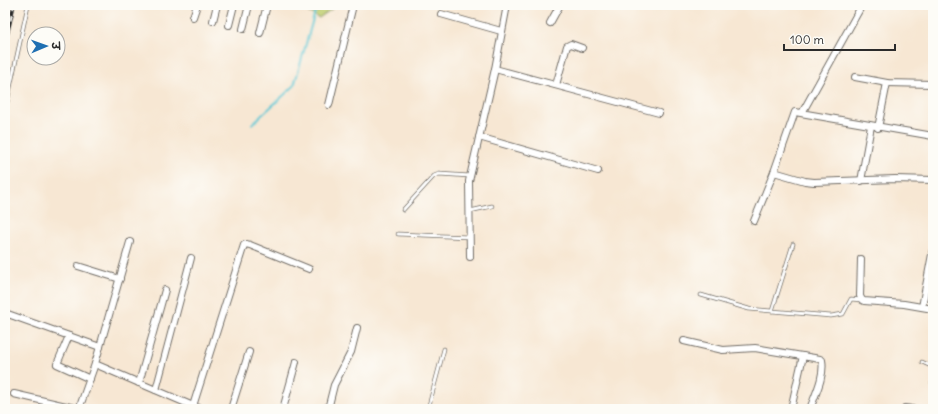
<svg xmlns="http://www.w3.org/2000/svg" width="938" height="414" font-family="Delius,'Playpen Sans Deva',sans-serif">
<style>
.wetland{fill:url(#wetland-marsh);stroke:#757c4e}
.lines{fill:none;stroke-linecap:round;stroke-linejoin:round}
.stream{stroke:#5dc9d6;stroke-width:2}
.lane-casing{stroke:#726d66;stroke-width:4.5}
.street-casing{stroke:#726d66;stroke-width:8}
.lane{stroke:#fff;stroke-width:3}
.street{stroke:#fff;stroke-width:6}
.rail-casing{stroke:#2b2b2b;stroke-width:3.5}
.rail{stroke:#fdfcf7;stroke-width:2;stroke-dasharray:6;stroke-linecap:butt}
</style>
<defs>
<pattern id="wetland-marsh" width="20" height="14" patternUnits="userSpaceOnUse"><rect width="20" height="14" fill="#bfce70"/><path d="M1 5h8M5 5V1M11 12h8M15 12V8" fill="none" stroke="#a4b161"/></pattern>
</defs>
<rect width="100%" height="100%" fill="#fdfcf7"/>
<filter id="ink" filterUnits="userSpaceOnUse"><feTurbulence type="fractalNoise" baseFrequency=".025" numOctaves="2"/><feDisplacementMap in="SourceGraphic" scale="8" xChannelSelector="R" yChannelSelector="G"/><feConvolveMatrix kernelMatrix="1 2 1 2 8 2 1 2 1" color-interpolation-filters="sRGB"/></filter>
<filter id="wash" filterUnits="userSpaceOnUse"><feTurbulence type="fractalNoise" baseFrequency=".012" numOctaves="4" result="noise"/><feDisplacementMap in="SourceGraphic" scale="16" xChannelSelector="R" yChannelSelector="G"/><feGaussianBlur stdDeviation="0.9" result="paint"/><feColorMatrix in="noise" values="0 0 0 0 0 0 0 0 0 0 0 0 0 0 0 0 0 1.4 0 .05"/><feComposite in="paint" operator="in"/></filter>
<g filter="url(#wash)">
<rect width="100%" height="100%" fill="#f7e7d3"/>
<polygon class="wetland" points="300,5 333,5 332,9 319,18 302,9"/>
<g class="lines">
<polyline class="stream" points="252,124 294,86 317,5"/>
</g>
</g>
<g filter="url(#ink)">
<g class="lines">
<g class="lane-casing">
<g id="lane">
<polyline points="5,111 28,5"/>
<polyline points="403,210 434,176 439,174 470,176"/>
<polyline points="470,211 492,206"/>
<polyline points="398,234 469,237"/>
<polyline points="701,295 749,309 831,316 843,314 851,299 862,300"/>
<polyline points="772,311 793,244"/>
<polyline points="922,362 933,367"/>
<polyline points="932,383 933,384"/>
<polyline points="428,409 444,349"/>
</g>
</g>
<g class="street-casing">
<g id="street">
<polyline points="441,14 501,31"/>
<polyline points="193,17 197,5"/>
<polyline points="213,21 217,5"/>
<polyline points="550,23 560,5"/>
<polyline points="229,25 234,5"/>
<polyline points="243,29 249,5"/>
<polyline points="260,33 267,5"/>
<polyline points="495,69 659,113"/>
<polyline points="855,77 887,83 933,84"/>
<polyline points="556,85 567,46 571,44 582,48"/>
<polyline points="329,105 353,5"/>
<polyline points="802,113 862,5"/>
<polyline points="878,128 887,83"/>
<polyline points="479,137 598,171"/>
<polyline points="774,172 805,181 814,182 895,179 933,180"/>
<polyline points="861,181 871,126"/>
<polyline points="754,221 774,172 795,112 933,136"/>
<polyline points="130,242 95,364 193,406 204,409"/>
<polyline points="470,257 469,181 495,69 507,5"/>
<polyline points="861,259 860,296 862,300 864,301 904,304 933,309"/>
<polyline points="78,266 120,279"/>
<polyline points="922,307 933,249"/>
<polyline points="5,313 100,347"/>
<polyline points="69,336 57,364 90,379"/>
<path d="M684,341L723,350L755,348L820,359L822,360C825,376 815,395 810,409"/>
<polyline points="139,383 165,290"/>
<polyline points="156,390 191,258"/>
<polyline points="14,394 79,409 95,364"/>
<polyline points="193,406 244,245 246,244 250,245 309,269"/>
<polyline points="905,408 912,409"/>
<polyline points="231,409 249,352"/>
<polyline points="283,409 296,362"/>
<polyline points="328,409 334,385 351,352 357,328"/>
<polyline points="791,409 803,356"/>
</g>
</g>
<use href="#lane" class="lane"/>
<use href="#street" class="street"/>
<g class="rail-casing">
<polyline id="rail" points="5,44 14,5"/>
</g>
<use href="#rail" class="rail"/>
</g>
</g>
<rect width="938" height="414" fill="none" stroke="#fdfcf7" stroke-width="20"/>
<g transform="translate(46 46) rotate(88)"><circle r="19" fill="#fdfcf7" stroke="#a9a8a5"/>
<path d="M0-3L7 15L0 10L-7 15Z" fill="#1f6fb2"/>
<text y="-6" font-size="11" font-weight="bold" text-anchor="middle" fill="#2b2b2b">उ</text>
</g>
<path d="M784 44v6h111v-6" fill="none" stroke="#2b2b2b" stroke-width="2"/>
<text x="790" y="44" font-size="12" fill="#2b2b2b" stroke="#fdfcf7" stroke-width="3" paint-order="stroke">100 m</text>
</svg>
